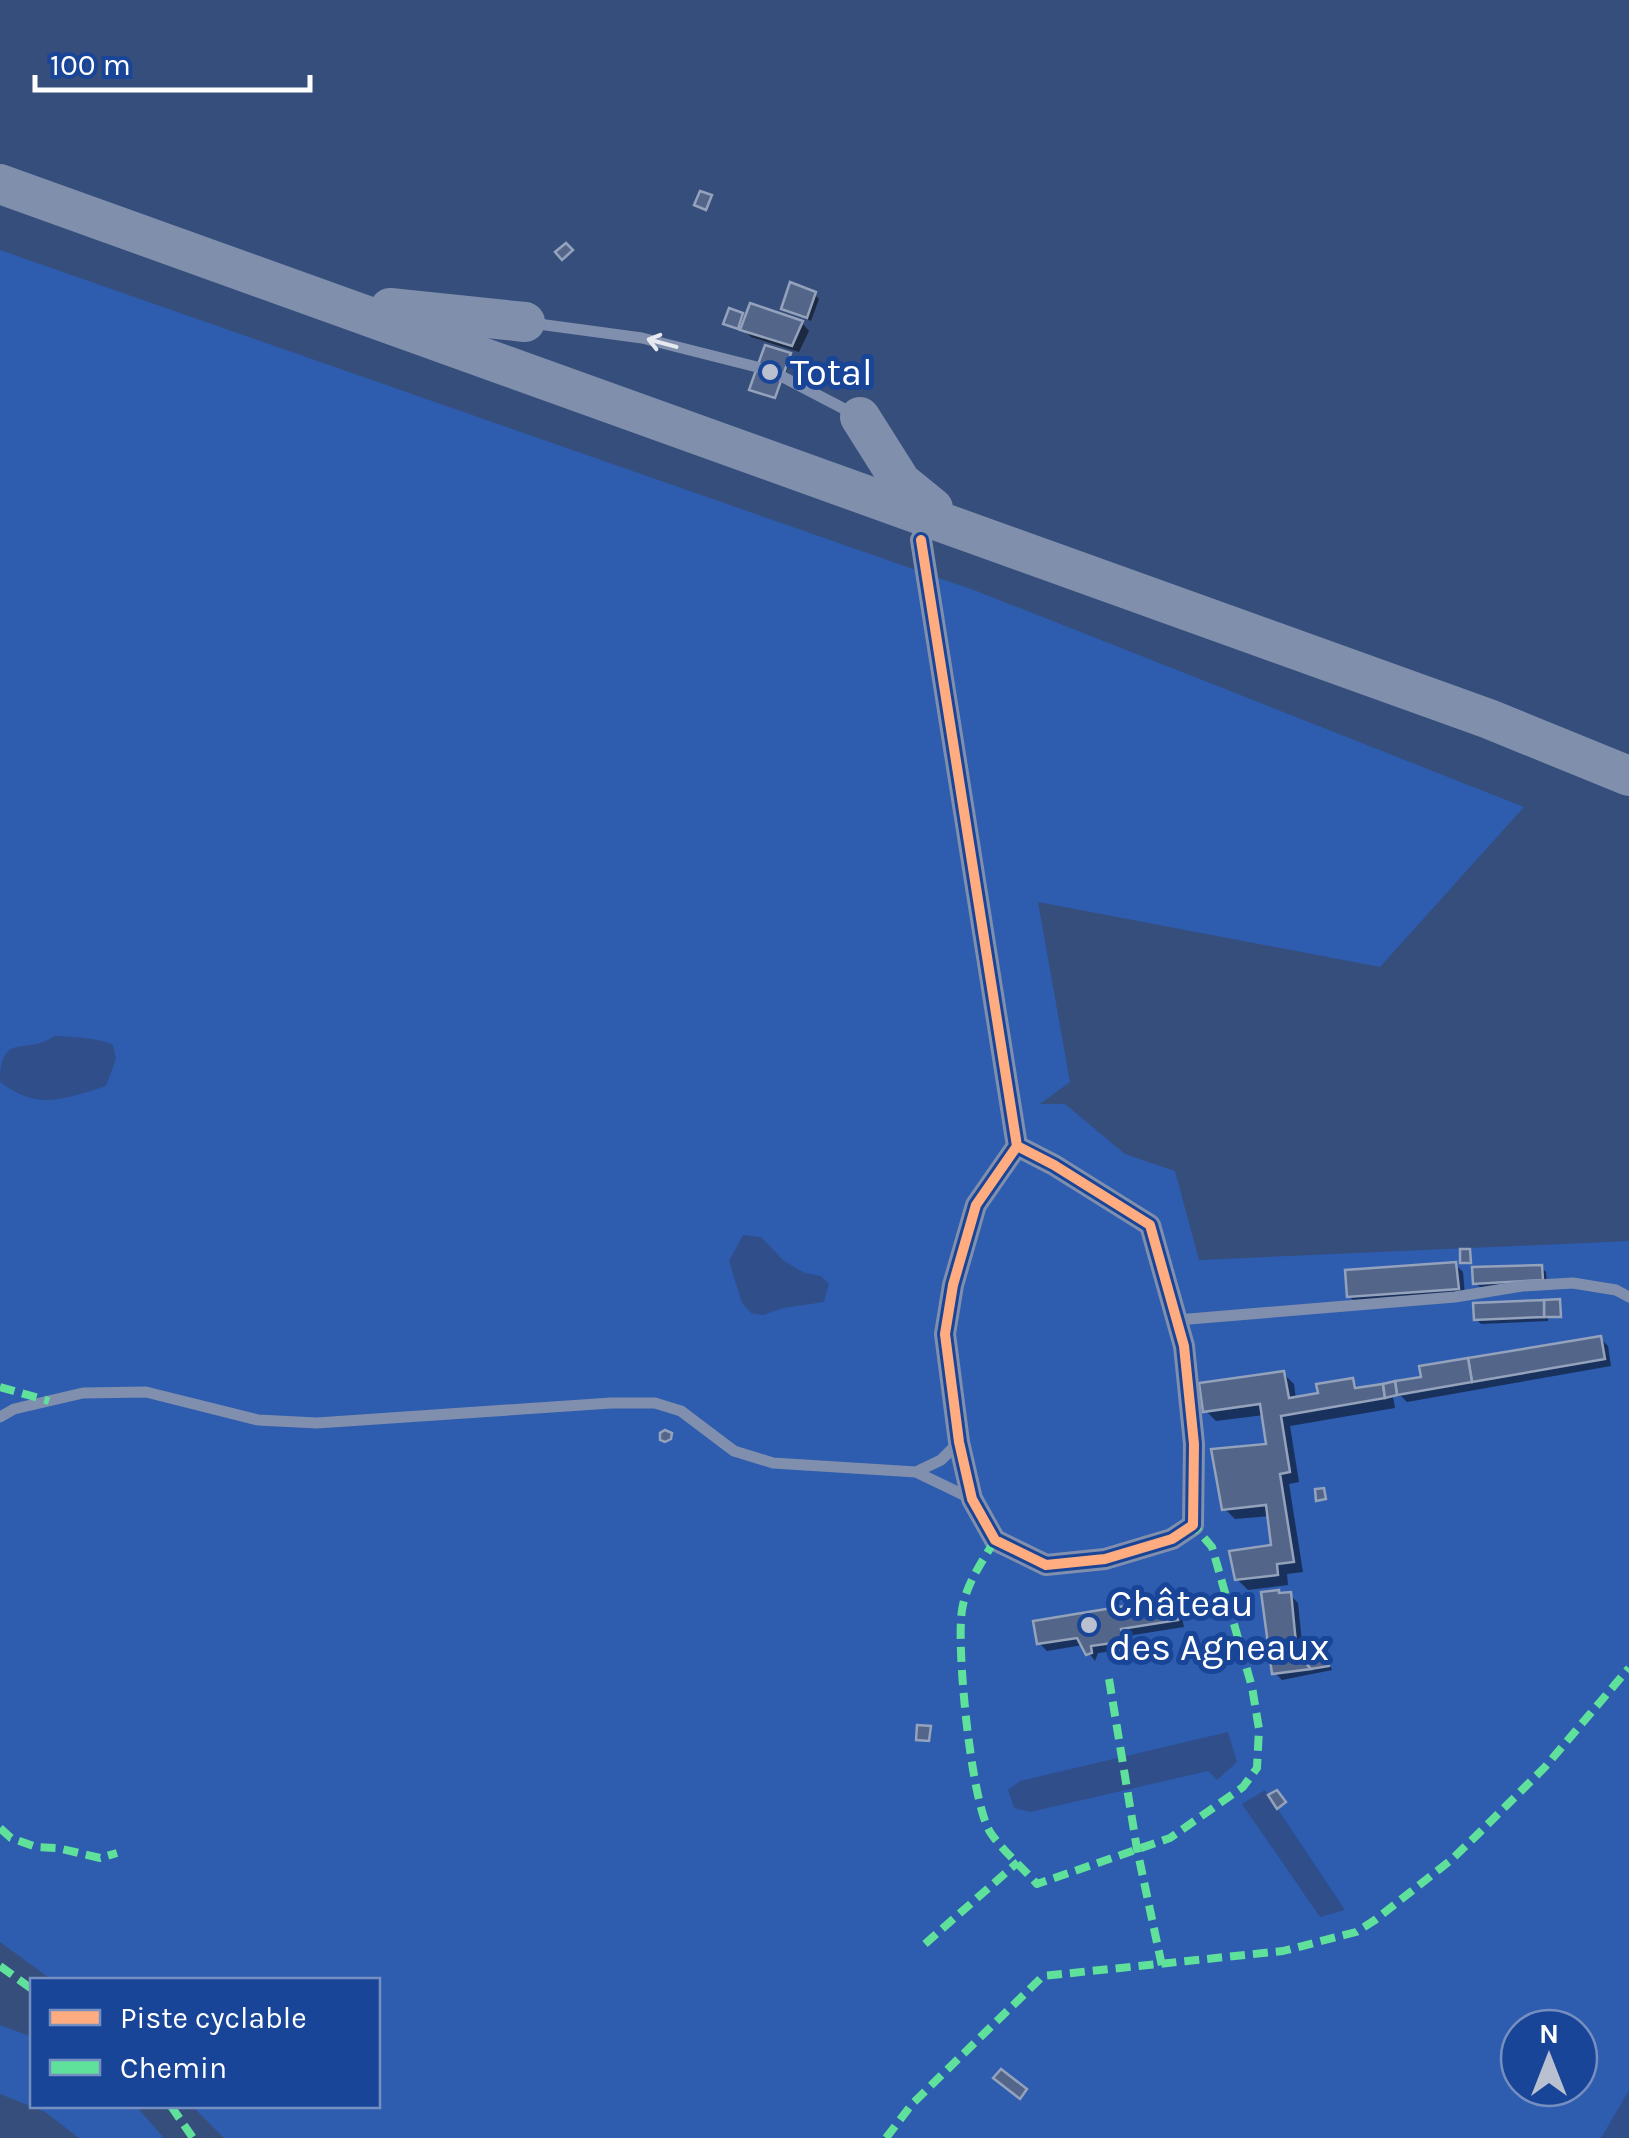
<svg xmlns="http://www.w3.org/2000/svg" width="1629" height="2138" font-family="Karla,sans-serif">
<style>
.green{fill:#2e5cae;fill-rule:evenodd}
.water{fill:#304f8a}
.shadow{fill:#0007}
.building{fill:#53668a;stroke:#94a2bb;stroke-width:2.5}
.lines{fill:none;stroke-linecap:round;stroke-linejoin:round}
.lane{stroke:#808fad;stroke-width:11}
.street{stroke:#808fad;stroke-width:22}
.highway{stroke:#7f8fac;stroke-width:40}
.quiet{stroke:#60e19b;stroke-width:8;stroke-dasharray:15 8;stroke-linecap:butt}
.cycleway-casing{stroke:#194598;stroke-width:16}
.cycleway{stroke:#ffac80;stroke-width:10}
.oneway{stroke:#e6e9ef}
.poi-dot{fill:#b9c1d1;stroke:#194598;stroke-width:4}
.labels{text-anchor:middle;stroke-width:10;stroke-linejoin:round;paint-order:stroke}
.poi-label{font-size:38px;fill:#fff;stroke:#194598;text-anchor:start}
</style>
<rect width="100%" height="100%" fill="#364e7b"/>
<g class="green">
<path d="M0,250L979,592L1524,807L1380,967L1038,902L1070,1082L1040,1104H1065L1125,1154L1175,1171L1199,1260L1629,1241V2138H224L192,2106H378V1980H52L0,1942ZM1519,2028H1579V2088H1519Z"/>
<polygon points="0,2025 32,2037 32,2106 136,2106 164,2138 79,2138 45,2112 0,2094"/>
</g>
<g class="water">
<path d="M54,1036C74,1037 95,1037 113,1045L116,1059L106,1086C64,1099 38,1111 0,1082C0,1030 27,1056 54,1036Z"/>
<polygon points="743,1235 761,1237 784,1261 805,1273 821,1276 829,1284 824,1302 783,1308 763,1315 751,1313 742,1303 729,1261"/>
<polygon points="1228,1732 1237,1762 1217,1780 1208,1771 1030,1812 1014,1808 1008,1790 1020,1781"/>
<polygon points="1265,1790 1345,1910 1320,1917 1242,1804"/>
<polygon points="1629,2090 1629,2138 1601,2138"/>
</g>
<g class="shadow">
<polygon points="814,294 819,299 811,321 784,308"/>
<polygon points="742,315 746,320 802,323 809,331 799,352 751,337 740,326 739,329 728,325"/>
<polygon points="767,348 792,357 776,398 753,390"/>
<polygon points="1456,1265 1463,1272 1465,1296 1357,1304 1349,1296"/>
<polygon points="1541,1267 1546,1272 1547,1284 1480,1287 1475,1283"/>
<polygon points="1559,1301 1561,1318 1548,1318 1548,1321 1481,1324 1476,1319"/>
<polygon points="1600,1338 1608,1346 1611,1366 1407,1402 1401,1396 1393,1397 1395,1408 1290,1426 1299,1482 1289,1484 1303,1572 1287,1574 1288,1585 1248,1590 1237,1579 1274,1547 1270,1516 1235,1519 1224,1508 1269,1446 1264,1415 1216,1421 1206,1411 1284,1374 1294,1384 1296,1399 1320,1395 1352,1381 1361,1390 1424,1379"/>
<polygon points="1278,1592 1290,1595 1298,1603 1303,1652 1318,1658 1327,1657 1332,1670 1282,1680 1275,1673"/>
<polygon points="1172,1600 1180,1608 1184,1627 1127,1636 1129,1655 1120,1650 1098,1653 1095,1661 1083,1645 1047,1651 1039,1643"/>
</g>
<g class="building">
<polygon points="700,191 712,195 706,210 694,205"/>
<polygon points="566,243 573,250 562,260 555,252"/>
<polygon points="790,282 816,292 807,318 781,309"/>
<polygon points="750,303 803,321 792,346 740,330"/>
<polygon points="729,308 743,313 738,329 723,324"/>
<polygon points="765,345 791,353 775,398 749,390"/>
<polygon points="1460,1249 1470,1249 1471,1263 1460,1263"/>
<polygon points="1456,1262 1459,1289 1347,1297 1345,1270"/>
<polygon points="1542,1265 1543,1280 1473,1284 1472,1267"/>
<polygon points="1560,1299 1561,1317 1544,1317 1544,1300"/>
<polygon points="1544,1300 1544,1317 1474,1320 1473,1303"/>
<polygon points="1601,1336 1605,1359 1472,1382 1468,1358"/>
<polygon points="1468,1358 1472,1382 1397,1395 1395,1381 1421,1377 1419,1366"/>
<polygon points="1284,1371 1289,1398 1318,1393 1316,1384 1353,1378 1355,1388 1383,1384 1385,1398 1281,1416 1290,1472 1280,1474 1294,1562 1277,1564 1278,1575 1235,1580 1229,1551 1271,1545 1266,1505 1222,1510 1211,1449 1266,1444 1260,1404 1203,1412 1199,1383"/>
<polygon points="1395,1381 1397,1395 1385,1398 1383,1384"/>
<polygon points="665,1430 672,1433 671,1439 665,1442 660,1440 660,1433"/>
<polygon points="1324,1488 1326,1499 1316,1501 1315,1489"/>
<polygon points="1279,1590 1279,1593 1291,1592 1297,1653 1311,1669 1272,1674 1261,1592"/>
<polygon points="1173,1598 1178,1620 1121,1629 1124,1644 1120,1650 1112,1643 1091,1646 1092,1653 1086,1655 1077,1638 1037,1644 1033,1621"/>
<polygon points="1308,1644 1318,1656 1328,1655 1329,1666 1311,1669 1297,1653"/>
<polygon points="917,1725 931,1726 929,1741 916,1740"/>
<polygon points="1277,1790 1286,1802 1277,1809 1268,1795"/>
<polygon points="1001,2069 1027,2089 1020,2099 993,2078"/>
</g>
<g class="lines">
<g class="lane">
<polyline points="531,323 642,338 757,367"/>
<polyline points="783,377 852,413"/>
<polyline points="1177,1320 1455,1297 1522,1286 1573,1283 1616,1290 1629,1297"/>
<polyline points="0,1417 14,1409 83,1393 146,1392 258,1420 317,1423 611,1403 655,1403 681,1411 734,1451 773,1463 916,1472 941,1460 959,1442"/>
<polyline points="916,1472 970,1498"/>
</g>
<polyline class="street" points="921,540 1017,1146 976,1205 953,1285 945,1334 959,1442 972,1499 995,1540 1046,1565 1105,1559 1172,1539 1193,1525 1194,1444 1184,1346 1150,1225 1054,1165 1017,1146"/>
<g class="highway">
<polyline points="0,184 1489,719 1629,776"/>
<polyline points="390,308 525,322"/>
<polyline points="860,417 901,482 933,508"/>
</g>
<g class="quiet">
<polyline points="0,1387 49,1401"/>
<path d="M995,1540C982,1562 966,1584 962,1610C956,1647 971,1801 990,1832C1002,1850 1022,1867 1037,1884L1170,1838L1243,1787L1257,1768L1259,1729L1252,1687L1212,1547L1193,1525"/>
<polyline points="1109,1679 1137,1849 1162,1966"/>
<polyline points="0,1828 11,1838 36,1847 58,1848 100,1858 117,1853"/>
<polyline points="925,1944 1018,1862"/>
<polyline points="0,1966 32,1989"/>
<polyline points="171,2106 193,2138"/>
<polyline points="886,2138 912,2104 1043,1976 1283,1951 1356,1932 1375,1920 1451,1860 1478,1834 1545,1767 1629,1668"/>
</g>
<g class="cycleway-casing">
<polyline id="cycleway" points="921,540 1017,1146 976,1205 953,1285 945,1334 959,1442 972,1499 995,1540 1046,1565 1105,1559 1172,1539 1193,1525 1194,1444 1184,1346 1150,1225 1054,1165 1017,1146"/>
</g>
<use href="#cycleway" class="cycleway"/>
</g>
<defs><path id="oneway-shaft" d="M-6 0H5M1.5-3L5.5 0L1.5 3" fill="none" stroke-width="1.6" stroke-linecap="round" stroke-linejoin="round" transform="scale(2.5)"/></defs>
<use class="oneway" href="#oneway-shaft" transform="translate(662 343) rotate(-165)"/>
<g class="poi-dot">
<circle cx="770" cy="372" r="10"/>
<circle cx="1089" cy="1625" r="10"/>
</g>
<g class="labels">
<g class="poi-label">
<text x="790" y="385">Total</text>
<text x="1109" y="1616">Château<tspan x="1109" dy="44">des Agneaux</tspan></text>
</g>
</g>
<rect x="30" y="1978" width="350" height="130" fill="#194598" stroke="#758fc1" stroke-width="2.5"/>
<rect x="50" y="2010" width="50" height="15" fill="#ffac80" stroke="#758fc1" stroke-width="2.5"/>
<text x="120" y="2028" font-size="30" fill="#ffffff">Piste cyclable</text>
<rect x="50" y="2060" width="50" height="15" fill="#60e19b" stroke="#758fc1" stroke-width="2.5"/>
<text x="120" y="2078" font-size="30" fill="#ffffff">Chemin</text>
<g transform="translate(1549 2058)"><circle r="48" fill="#194598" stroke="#758fc1" stroke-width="2.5"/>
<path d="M0-8L18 38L0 25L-18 38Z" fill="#b9c1d1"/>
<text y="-15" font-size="28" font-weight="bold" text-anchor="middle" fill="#ffffff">N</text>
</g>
<path d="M35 75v15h275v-15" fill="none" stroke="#ffffff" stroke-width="5"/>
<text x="50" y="75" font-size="30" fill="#ffffff" stroke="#194598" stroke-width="8" paint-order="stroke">100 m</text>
</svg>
